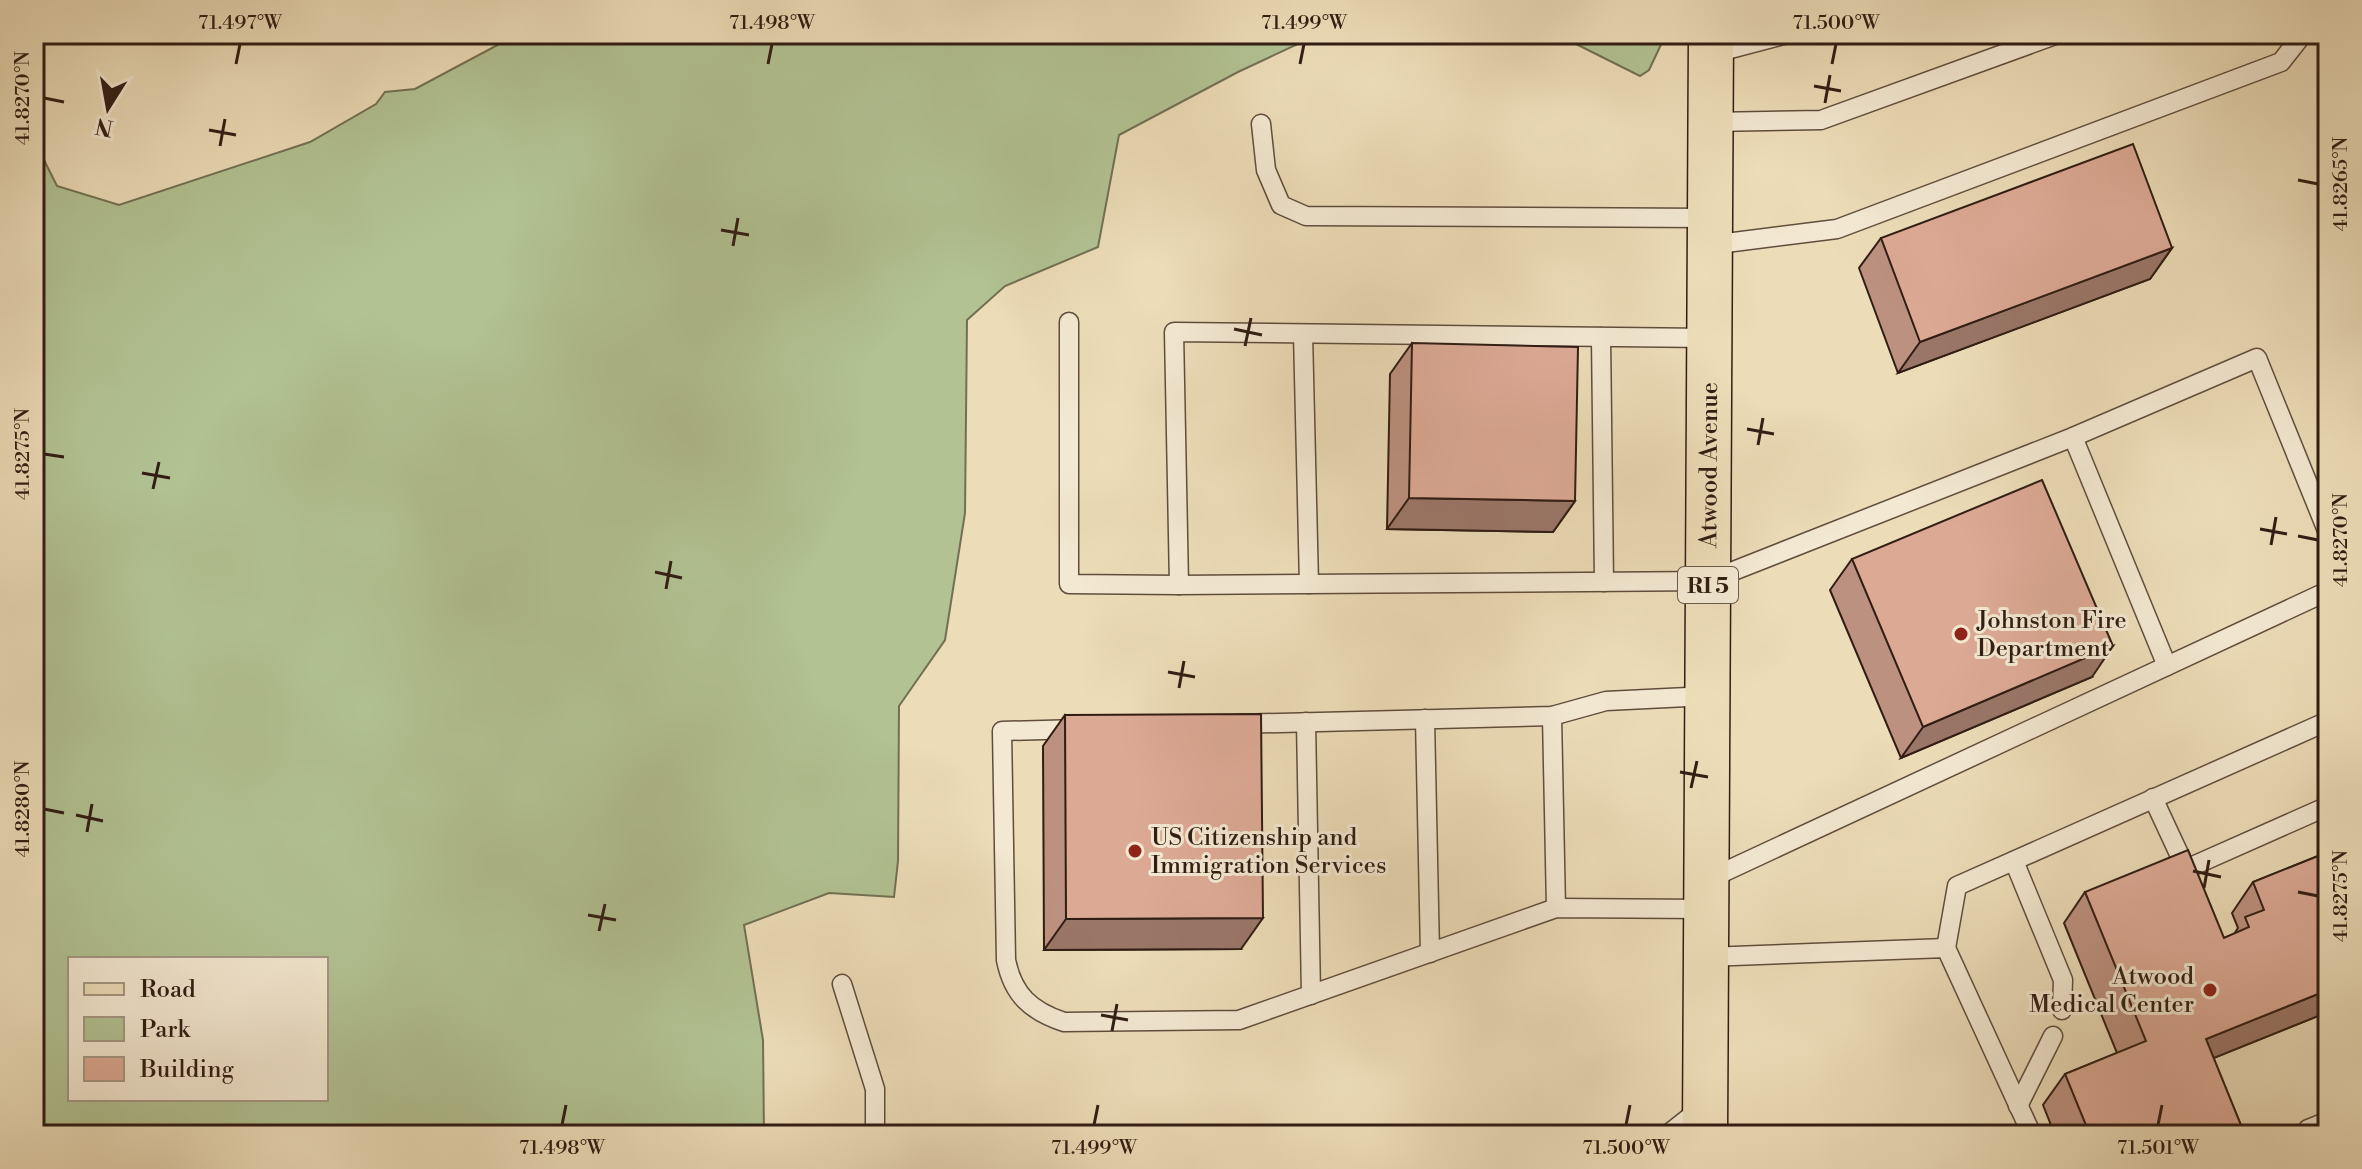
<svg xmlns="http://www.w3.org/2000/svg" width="2362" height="1169" font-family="'Libre Bodoni',serif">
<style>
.green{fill:#b2c293;stroke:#727054;stroke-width:2;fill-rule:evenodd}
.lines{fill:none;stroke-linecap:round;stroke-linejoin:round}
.lane-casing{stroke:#604d3d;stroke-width:21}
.primary-casing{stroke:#311d14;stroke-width:47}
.lane{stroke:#f3e8d1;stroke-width:18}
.primary{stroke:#ecdcb8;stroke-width:44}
.wall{fill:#bd9180;stroke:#311d14;stroke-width:2}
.shaded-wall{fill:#9a7668;stroke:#311d14;stroke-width:2}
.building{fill:#dca995;stroke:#311d14;stroke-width:2}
.ticks{fill:none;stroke:#311d14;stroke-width:3}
.poi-dot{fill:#8f2418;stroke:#f3e8d1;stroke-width:3}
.labels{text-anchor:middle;stroke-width:6;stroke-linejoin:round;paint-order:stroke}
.shield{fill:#f3e8d1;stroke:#6b5a4d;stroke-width:2}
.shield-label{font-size:22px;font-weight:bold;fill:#311d14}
.street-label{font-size:24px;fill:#311d14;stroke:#f3e8d1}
.poi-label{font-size:24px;fill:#311d14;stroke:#f3e8d1;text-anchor:start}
.neatline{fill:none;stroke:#311d14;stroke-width:3}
.ticks-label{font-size:20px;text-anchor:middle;fill:#311d14}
</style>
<rect width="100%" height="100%" fill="#ecdcb8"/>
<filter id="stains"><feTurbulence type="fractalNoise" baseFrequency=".0025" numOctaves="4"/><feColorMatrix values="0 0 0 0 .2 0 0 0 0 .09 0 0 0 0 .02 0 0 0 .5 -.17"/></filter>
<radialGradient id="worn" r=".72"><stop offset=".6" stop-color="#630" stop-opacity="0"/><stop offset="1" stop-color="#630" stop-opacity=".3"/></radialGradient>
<g class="green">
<path d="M563,34H1319L1238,72L1119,135L1098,247L1005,286L967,320L965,513L945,640L899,706L898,861L894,897L829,893L744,925L763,1040L764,1135H34V140L57,186L119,205L310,142L376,104L385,92L415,89L505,41ZM70,959H326V1099H70Z"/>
<polygon points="1556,34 1666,34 1649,70 1640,76"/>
</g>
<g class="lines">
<g class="lane-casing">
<g id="lane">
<polyline points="1711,54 1787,34"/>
<polyline points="1711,122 1821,120 2058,34"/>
<polyline points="1261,124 1266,170 1281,205 1306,216 1710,218"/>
<polyline points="1710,245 1837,229 2281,62 2303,34"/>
<polyline points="1069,322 1069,584 1179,585"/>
<polyline points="1303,334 1309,584"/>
<polyline points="1601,337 1604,582"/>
<polyline points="1709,338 1174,332 1179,585 1708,581 2073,437 2257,358 2328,533"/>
<polyline points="2073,437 2167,666"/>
<polyline points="1552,716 1556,908"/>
<polyline points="1425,719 1430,953"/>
<polyline points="1306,722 1311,995"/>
<polyline points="1237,724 1552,716 1606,701 1708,696"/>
<path d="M1080,729L1002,731L1006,960C1013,995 1031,1011 1064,1022L1239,1020L1556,908L1707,909"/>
<polyline points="2153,798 2186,869 2328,806"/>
<polyline points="2014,861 2063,980 2062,1010"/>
<polyline points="1709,879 2328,591"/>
<polyline points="1946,948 1957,886 2328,721"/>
<polyline points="1707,957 1946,948 2032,1135"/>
<polyline points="842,984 875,1089 875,1135"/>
<polyline points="2018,1106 2053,1036"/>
<polyline points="1667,1135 1700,1109"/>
<polyline points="2306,1135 2308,1129 2328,1121"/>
</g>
</g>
<g class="primary-casing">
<g id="primary">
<path id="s1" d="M1705,1135L1711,34"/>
</g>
</g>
<use href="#lane" class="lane"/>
<use href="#primary" class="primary"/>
</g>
<g class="wall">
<polygon points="1881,238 2172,248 2150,279 1898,373 1859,268"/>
<polygon points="1412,343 1575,501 1553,532 1387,529 1390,374"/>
<polygon points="1852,559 2092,677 1901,758 1830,590"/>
<polygon points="1065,715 1241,949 1044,950 1043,746"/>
<polygon points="2328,852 2328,1012 2213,1058 2245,1135 2055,1135 2043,1105 2065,1074 2117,1053 2064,923 2085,892 2224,938 2234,934 2238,928 2232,913 2253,882"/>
</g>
<g class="shaded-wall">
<polygon points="2172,248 2150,279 1898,373 1920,342"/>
<polygon points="1409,498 1575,501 1553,532 1387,529"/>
<polygon points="2113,646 2092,677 1901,758 1923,727"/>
<polygon points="1263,918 1241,949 1044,950 1066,919"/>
<polygon points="2328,990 2328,1012 2184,1070 2206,1039"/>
</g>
<g class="building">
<polygon points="2133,144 2172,248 1920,342 1881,238"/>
<polygon points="1412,343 1578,347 1575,501 1409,498"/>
<polygon points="2042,480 2113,646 1923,727 1852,559"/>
<polygon points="1261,714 1263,918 1066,919 1065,715"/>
<polygon points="2188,850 2224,938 2249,927 2245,917 2264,910 2253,882 2328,852 2328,990 2206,1039 2245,1135 2090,1135 2065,1074 2146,1041 2085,892"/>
</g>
<path class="ticks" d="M236,64L240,44M768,64L772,44M1300,64L1304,44M1832,64L1836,44M1814,86L1841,91M44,98L64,102M1825,103L1830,75M209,130L236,135M220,146L225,119M2298,180L2318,184M721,230L749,235M733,246L738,218M1234,329L1262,335M1245,346L1251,318M1747,429L1774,434M1758,445L1763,418M44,454L64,457M142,473L170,478M153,489L159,462M2260,529L2287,534M2298,536L2318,540M2271,545L2276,517M655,572L682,578M666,589L671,561M1168,672L1195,677M1179,688L1184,661M1680,772L1708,777M1691,788L1697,761M44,809L64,813M76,815L103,821M87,832L92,804M2193,871L2221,877M2204,888L2209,860M2298,892L2318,896M588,915L616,920M599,931L605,904M1101,1015L1128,1020M1112,1031L1117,1004M562,1125L566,1105M1094,1125L1098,1105M1626,1125L1630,1105M2158,1125L2162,1105"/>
<g class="poi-dot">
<circle cx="1961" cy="634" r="8"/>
<circle cx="1135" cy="851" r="8"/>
<circle cx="2210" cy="990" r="8"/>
</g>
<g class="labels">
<rect class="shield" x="1678" y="567" width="60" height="36" rx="6"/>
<g class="shield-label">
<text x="1708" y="593">RI 5</text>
</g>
<g class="street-label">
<text dy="8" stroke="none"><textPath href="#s1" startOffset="670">Atwood Avenue</textPath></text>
</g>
<g class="poi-label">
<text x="1977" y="628">Johnston Fire<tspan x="1977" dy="28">Department</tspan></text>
<text x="1151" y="845">US Citizenship and<tspan x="1151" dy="28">Immigration Services</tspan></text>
<text x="2194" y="984" text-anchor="end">Atwood<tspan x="2194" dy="28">Medical Center</tspan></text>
</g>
</g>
<rect width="2362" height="1169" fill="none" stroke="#ecdcb8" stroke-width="88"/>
<rect x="68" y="957" width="260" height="144" fill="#f3e8d1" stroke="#a59785" stroke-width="2"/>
<rect x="84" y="983" width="40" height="12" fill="#ecdcb8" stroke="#a59785" stroke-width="2"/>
<text x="140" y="997" font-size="24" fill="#311d14">Road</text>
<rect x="84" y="1017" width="40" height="24" fill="#b2c293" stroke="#a59785" stroke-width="2"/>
<text x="140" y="1037" font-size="24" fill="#311d14">Park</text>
<rect x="84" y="1057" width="40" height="24" fill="#dca995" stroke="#a59785" stroke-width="2"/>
<text x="140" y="1077" font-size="24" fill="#311d14">Building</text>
<g transform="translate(108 108) rotate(191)" stroke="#f3e8d1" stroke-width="6" paint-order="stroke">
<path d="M0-6L14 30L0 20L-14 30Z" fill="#311d14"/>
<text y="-12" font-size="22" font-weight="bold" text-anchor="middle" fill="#311d14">N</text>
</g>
<rect x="44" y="44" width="2274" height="1081" class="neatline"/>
<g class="ticks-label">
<text x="240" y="29">71.497°W</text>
<text x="772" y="29">71.498°W</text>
<text x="1304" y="29">71.499°W</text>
<text x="1836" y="29">71.500°W</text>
<text transform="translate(22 98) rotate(-90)" y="7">41.8270°N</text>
<text transform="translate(2340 184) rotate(-90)" y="7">41.8265°N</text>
<text transform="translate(22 454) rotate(-90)" y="7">41.8275°N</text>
<text transform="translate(2340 540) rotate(-90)" y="7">41.8270°N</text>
<text transform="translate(22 809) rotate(-90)" y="7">41.8280°N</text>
<text transform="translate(2340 896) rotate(-90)" y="7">41.8275°N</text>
<text x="562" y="1154">71.498°W</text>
<text x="1094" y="1154">71.499°W</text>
<text x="1626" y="1154">71.500°W</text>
<text x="2158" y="1154">71.501°W</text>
</g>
<rect width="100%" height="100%" filter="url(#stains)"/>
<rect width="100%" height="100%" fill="url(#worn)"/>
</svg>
